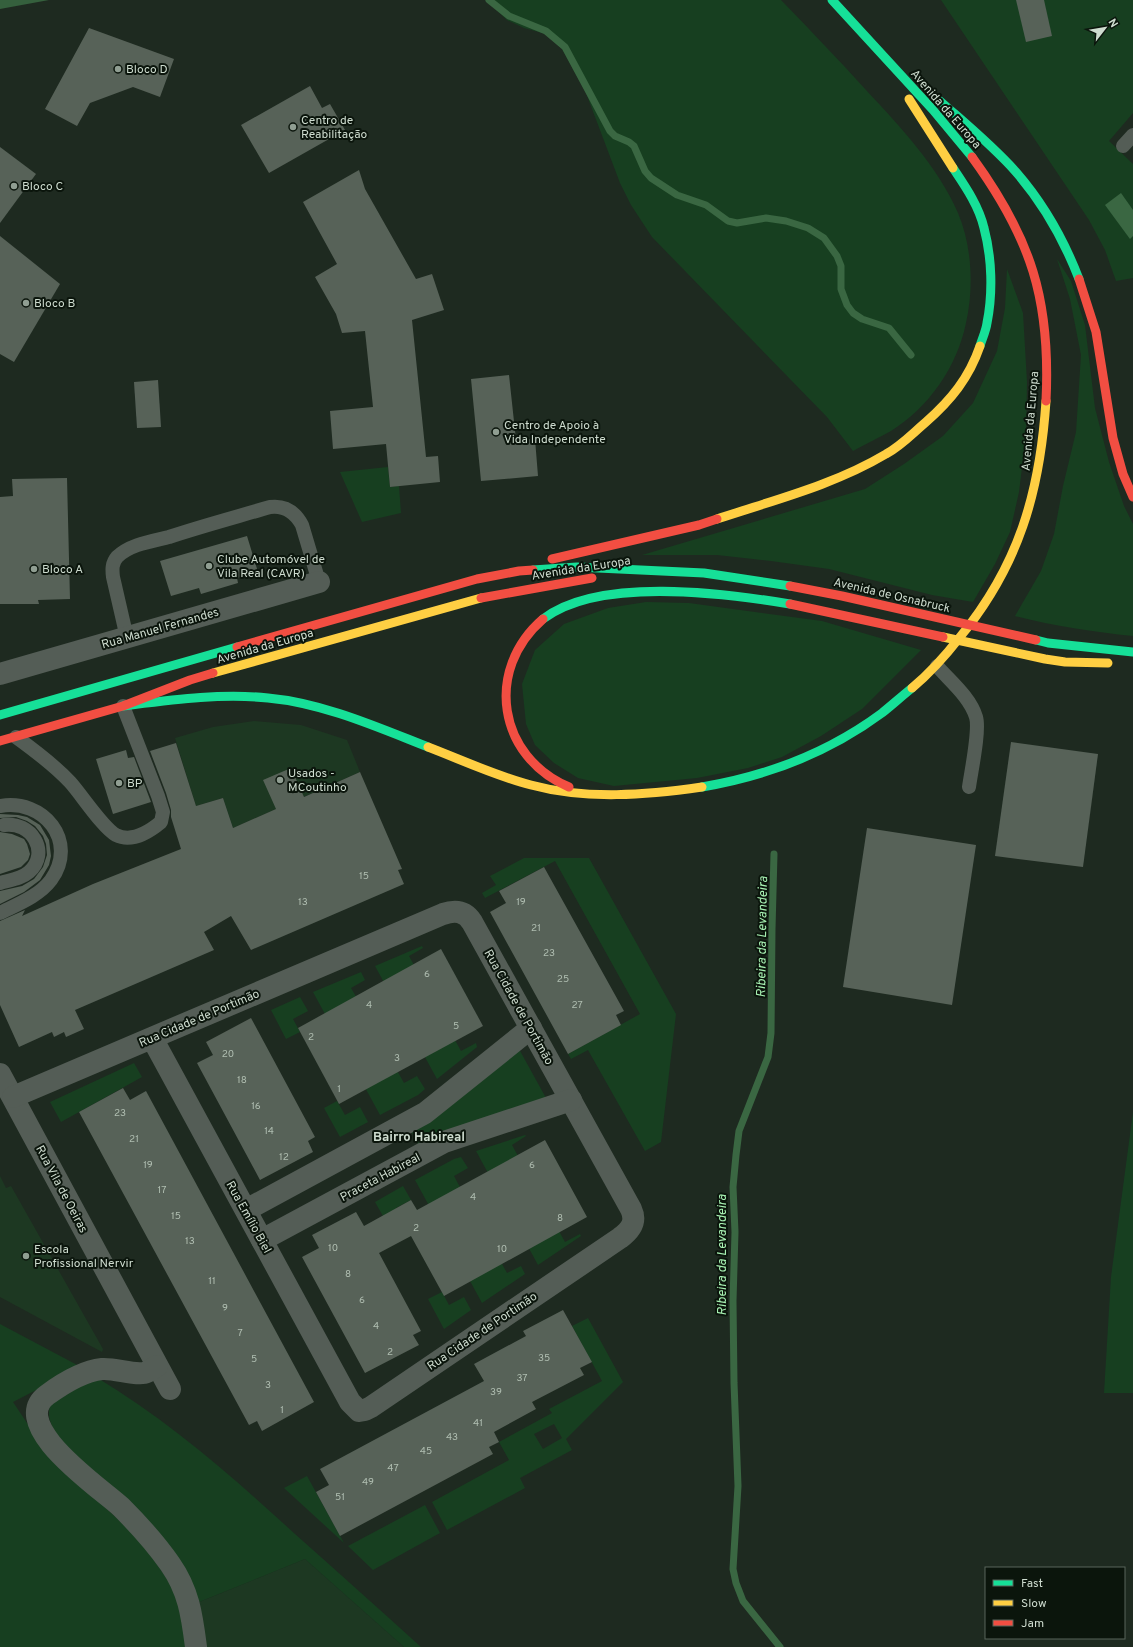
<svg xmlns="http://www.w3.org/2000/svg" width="1133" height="1647" font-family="Overpass,sans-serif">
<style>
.built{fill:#1d3822}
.green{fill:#173f20;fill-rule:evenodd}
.forest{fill:#35603d}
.water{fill:#3a6742}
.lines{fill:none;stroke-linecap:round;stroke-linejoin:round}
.stream{stroke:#3a6742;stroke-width:7}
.building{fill:#576258}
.lane{stroke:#545d56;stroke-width:14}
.street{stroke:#545d56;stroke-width:22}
.fast{stroke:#16e098;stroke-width:9}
.slow{stroke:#ffcf43;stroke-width:9}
.jam{stroke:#f24e42;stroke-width:9}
.poi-dot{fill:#909e92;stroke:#0b150c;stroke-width:1.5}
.labels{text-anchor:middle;stroke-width:4;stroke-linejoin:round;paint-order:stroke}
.number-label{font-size:10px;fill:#b0beb1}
.poi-label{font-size:12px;fill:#cedccf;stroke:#0b150c;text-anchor:start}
.street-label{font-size:12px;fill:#cedccf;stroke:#0b150c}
.water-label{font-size:13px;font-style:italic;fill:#a8f2b3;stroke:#0b150c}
.neighbourhood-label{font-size:13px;font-weight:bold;fill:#cedccf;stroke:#0b150c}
</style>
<rect width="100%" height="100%" fill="#1e2a20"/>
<g class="built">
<polygon points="254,721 301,725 347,740 360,772 233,828 223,798 196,806 175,738 213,727"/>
<polygon points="0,1176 6,1188 11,1186 103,1349 102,1352 0,1297"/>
<polygon points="305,1559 404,1647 205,1647 199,1602"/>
</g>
<g class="green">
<path d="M486,0H781C810,30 838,59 866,90C899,125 939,168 958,213C972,246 974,288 966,323C957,367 929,407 891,431C879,438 865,444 853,451L827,417L652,237L631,205L620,183L586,93L562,49L546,34L524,28L507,20Z"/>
<polygon points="941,0 1133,0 1133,113 1109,141 1133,164 1133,278 1116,281 1105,250 1089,220"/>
<path d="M1057,259L1071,281L1085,325L1095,408L1109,462L1124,506L1133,524V636C1093,632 1054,626 1015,616L1041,571L1054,534L1063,486L1076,432L1081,355L1070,299Z"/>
<polygon points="1007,269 1023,313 1027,382 1026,435 1019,492 1010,532 995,564 973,602 932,595 829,569 771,561 717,555 642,555 865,489 904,464 943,436 973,403 997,351 1005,308"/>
<polygon points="388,467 390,487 399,486 401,513 362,522 340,472"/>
<polygon points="646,602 689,603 822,621 921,650 862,709 821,736 782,757 748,768 697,778 614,786 578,778 554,763 535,745 526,724 522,684 535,650 564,624 608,608"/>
<polygon points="524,858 589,858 676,1014 661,1142 645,1151 588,1050 571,1059 568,1054 640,1014 555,861 485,898 482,893 496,885 490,876"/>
<polygon points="422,946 423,948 409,956 461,1051 476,1043 477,1047 437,1079 375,966"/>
<polygon points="361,972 365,980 351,988 358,1000 404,1083 417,1076 425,1089 418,1095 380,1115 313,992"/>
<polygon points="300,997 308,1011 293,1019 300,1032 286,1039 271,1010"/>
<polygon points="519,1049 546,1098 419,1146 411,1131"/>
<polygon points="134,1063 142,1077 61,1122 50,1102"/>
<polygon points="337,1101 345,1115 360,1107 368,1122 340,1137 324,1108"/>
<polygon points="1133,1112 1133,1393 1104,1393 1111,1277"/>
<polygon points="525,1135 526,1136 512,1145 565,1242 580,1234 581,1236 538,1265 476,1151"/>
<polygon points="461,1157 468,1168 454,1176 507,1273 521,1266 525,1274 482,1303 415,1180 454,1159"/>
<polygon points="403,1186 411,1200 396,1208 404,1223 391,1230 375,1202"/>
<polygon points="442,1292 449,1305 464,1297 471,1310 444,1329 428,1299"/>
<path d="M588,1318L623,1382L566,1439L572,1450L520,1478L525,1488L447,1530L432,1502L509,1460L499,1442L552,1413L549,1409L602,1381L572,1326ZM554,1424L562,1438L543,1449L534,1434Z"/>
<polygon points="0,1324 81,1367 13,1402 47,1453 141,1541 176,1592 188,1647 0,1647"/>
<path d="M96,1377C169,1421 233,1477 295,1534C337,1571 379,1609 421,1647H404L305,1559L199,1602L56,1434C51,1424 46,1415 51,1404Z"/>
<polygon points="307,1476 344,1543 284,1488"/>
<polygon points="425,1505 440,1533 373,1570 348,1546"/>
</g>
<polygon class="forest" points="0,0 49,0 0,9"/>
<polygon class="water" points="1121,193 1133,210 1133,236 1130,239 1105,205"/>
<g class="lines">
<g class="stream">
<polyline points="489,0 509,16 546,31 565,47 610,131 615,136 629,142 634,146 645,171 651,178 677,195 706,205 728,221 737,223 766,218 786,221 808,228 824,238 837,256 841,266 841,289 847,305 853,313 862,319 889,328 911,355"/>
<polyline points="774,854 772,929 771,1033 768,1057 739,1131 736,1155 733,1187 735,1232 733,1301 734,1383 738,1486 733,1569 736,1583 743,1601 780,1647"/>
</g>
</g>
<g class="building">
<polygon points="1016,0 1044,0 1052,36 1026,42"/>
<polygon points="89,28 174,59 160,97 133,87 90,103 77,126 45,109"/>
<polygon points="310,86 322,108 330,104 345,130 269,173 241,125"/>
<polygon points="0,147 36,174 0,223"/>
<polygon points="359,170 365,189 416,279 432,274 444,310 412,320 426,457 438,456 440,482 390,487 386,444 333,449 330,411 373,407 365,331 342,333 336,314 315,277 337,264 303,202"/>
<polygon points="0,236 60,284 14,362 0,354"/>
<polygon points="509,375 516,440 535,439 538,476 481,481 471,379"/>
<polygon points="158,380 161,427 137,428 134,382"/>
<polygon points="67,478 70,599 38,600 39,604 0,604 0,497 13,496 12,479"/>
<polygon points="247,536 258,572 237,578 238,583 201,594 199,588 171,596 160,561"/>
<polygon points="1011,742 1098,754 1083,867 995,856"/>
<polygon points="176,743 196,806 223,798 233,828 276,809 263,780 291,768 304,797 360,772 402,869 398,870 404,884 251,950 231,916 204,932 214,950 75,1010 84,1029 66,1037 64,1032 54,1037 52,1032 19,1047 0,1005 0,921 25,910 22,916 93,884 181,849 171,817 171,810 166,793 150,751"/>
<polygon points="126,750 128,758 134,757 151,802 113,814 96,759"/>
<polygon points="0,814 18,815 27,817 40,825 49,840 51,856 49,865 40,880 24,892 0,904 0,891 22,886 34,879 43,867 47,855 46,844 43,836 35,826 27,821 16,817 0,818"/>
<polygon points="867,828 976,845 952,1005 843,987"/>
<polygon points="0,832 12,834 24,839 27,844 30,854 28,860 21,867 0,874"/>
<polygon points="544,867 624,1011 616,1015 621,1025 568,1054 490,912 506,903 499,891"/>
<polygon points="441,949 483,1026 339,1104 298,1028"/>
<polygon points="251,1018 315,1137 308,1141 313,1152 260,1180 197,1063 213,1055 206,1042"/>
<polygon points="123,1088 130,1100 146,1091 314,1402 262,1431 257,1421 249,1425 79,1112"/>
<polygon points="545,1140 587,1217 444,1296 411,1236 379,1253 421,1331 413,1335 419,1345 365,1373 302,1257 319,1248 312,1235 356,1212 364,1226 411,1200 417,1210"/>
<polygon points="563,1310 592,1362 580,1368 584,1375 532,1402 536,1409 494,1432 499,1442 489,1447 493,1454 340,1536 316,1492 329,1485 320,1469 484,1381 474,1364 526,1336 523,1331"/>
</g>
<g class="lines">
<g class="lane">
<polyline points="1123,146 1133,135"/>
<path d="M127,638L113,577C112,569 112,563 117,557C130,544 153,541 169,537C202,526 236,517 270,507C285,505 295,512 302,525L319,582"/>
<path d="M937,666C950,681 970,697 976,717C980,730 971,772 969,787"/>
<path d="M16,737C34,750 54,765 70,782C81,794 103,828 116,835C132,843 149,832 161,822L163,812L158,796L123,706"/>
<path d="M0,806C43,798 79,841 51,880C39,896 18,904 0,913"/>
<path d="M0,883C10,880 21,879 29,872C51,852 31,821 4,825"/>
</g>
<g class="street">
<polyline points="0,674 319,582"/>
<polyline points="0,1074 170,1389"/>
<path d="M13,1097L443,914C455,910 465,911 472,922L631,1209C637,1222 631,1230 620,1238L371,1407L365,1410L359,1411L350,1402L152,1038"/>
<polyline points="246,1210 425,1113 531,1028"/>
<polyline points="262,1240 444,1142 571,1100"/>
<path d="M157,1366C153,1368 149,1372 144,1373C132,1375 115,1368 102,1369C83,1371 62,1384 47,1395C6,1425 102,1489 121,1507C139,1525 156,1544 170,1564C189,1591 192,1616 196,1647"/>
</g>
<g class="fast">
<polyline points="832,0 933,110 972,157"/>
<path d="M940,101C966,124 993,146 1016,172C1043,203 1064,240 1079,279"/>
<path d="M953,168C965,186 979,206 984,228C992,258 993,293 987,323C986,331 982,339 980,346"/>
<polyline points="533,570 577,567 704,573 790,586"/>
<path d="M543,619C599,576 724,593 790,604"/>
<polyline points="1036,640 1048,643 1133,652"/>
<path d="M123,706C171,700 220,693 268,698C323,703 377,727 428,747"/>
<polyline points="0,715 237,647"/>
<path d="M702,787C767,776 828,753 882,713C892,705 902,696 912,688"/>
</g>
<g class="slow">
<polyline points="909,99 953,168"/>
<path d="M717,519C774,500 834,485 886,454C901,446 913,433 926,422C951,400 969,378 980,346"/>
<polyline points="943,637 1045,659 1065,662 1108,663"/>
<polyline points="213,673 481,598"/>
<path d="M912,688C930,673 946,655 960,637C1019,565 1040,492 1046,401"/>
<path d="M428,747C462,760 496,776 531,785C586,800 647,795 702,787"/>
</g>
<g class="jam">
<path d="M972,157C1031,238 1051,300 1046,401"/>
<polyline points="1079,279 1096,332 1113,438 1123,474 1133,497"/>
<polyline points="552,559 699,525 717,519"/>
<polyline points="790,586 842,596 1036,640"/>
<polyline points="481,598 592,578"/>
<polyline points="790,604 943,637"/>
<path d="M543,619C484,670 498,757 569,787"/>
<polyline points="237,647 477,579 519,571 533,570"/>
<polyline points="0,741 123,706 190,680 213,673"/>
</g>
</g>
<g class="poi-dot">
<circle cx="118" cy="69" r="4"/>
<circle cx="293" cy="127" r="4"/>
<circle cx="14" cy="186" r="4"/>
<circle cx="26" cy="303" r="4"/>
<circle cx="496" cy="432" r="4"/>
<circle cx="209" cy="566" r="4"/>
<circle cx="34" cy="569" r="4"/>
<circle cx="280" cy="780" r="4"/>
<circle cx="119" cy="783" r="4"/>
<circle cx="26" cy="1256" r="4"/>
</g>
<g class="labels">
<g class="number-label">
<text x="364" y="879">15</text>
<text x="303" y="905">13</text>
<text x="521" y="905">19</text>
<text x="536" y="931">21</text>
<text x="549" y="956">23</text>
<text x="427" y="977">6</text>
<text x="563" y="982">25</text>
<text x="369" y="1008">4</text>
<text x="577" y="1008">27</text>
<text x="456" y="1029">5</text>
<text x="311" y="1040">2</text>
<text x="228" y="1057">20</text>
<text x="397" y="1061">3</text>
<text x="242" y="1083">18</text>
<text x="339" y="1092">1</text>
<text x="256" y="1109">16</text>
<text x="120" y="1116">23</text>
<text x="269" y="1134">14</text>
<text x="134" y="1142">21</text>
<text x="284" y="1160">12</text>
<text x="148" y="1168">19</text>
<text x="532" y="1168">6</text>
<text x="162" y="1193">17</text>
<text x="473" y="1200">4</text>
<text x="176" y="1219">15</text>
<text x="560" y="1221">8</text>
<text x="416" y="1231">2</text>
<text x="190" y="1244">13</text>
<text x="333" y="1251">10</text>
<text x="502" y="1252">10</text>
<text x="348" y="1277">8</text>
<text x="212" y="1284">11</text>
<text x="362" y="1303">6</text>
<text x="225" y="1311">9</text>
<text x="376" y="1329">4</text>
<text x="240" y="1336">7</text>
<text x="390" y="1355">2</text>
<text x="544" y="1361">35</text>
<text x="254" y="1362">5</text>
<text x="522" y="1381">37</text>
<text x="268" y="1388">3</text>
<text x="496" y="1395">39</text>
<text x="282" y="1413">1</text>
<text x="478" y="1426">41</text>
<text x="452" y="1440">43</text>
<text x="426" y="1454">45</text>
<text x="393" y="1471">47</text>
<text x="368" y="1485">49</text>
<text x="340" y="1500">51</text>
</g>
<g class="poi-label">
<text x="126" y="73">Bloco D</text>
<text x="301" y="124">Centro de<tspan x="301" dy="14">Reabilitação</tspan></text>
<text x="22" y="190">Bloco C</text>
<text x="34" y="307">Bloco B</text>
<text x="504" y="429">Centro de Apoio à<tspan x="504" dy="14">Vida Independente</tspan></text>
<text x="217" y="563">Clube Automóvel de<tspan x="217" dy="14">Vila Real (CAVR)</tspan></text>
<text x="42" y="573">Bloco A</text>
<text x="288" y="777">Usados -<tspan x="288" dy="14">MCoutinho</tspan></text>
<text x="127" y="787">BP</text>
<text x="34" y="1253">Escola<tspan x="34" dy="14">Profissional Nervir</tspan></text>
</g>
<g class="street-label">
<text transform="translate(946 109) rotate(49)" y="4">Avenida da Europa</text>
<text transform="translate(1030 421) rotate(-85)" y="4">Avenida da Europa</text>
<text transform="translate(581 568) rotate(-9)" y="4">Avenida da Europa</text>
<text transform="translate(892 595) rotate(13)" y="4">Avenida de Osnabruck</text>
<text transform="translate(160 628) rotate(-16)" y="4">Rua Manuel Fernandes</text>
<text transform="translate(265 646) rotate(-16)" y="4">Avenida da Europa</text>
<text transform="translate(519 1007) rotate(61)" y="4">Rua Cidade de Portimão</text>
<text transform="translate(199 1018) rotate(-23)" y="4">Rua Cidade de Portimão</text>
<text transform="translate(380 1177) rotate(-28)" y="4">Praceta Habireal</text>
<text transform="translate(62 1189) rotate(62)" y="4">Rua Vila de Oeiras</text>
<text transform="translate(249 1217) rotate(61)" y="4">Rua Emílio Biel</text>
<text transform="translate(482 1331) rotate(-34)" y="4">Rua Cidade de Portimão</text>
</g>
<g class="water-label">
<text transform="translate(761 937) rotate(-89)" y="5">Ribeira da Levandeira</text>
<text transform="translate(721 1255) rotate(-90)" y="5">Ribeira da Levandeira</text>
</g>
<g class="neighbourhood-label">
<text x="419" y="1141">Bairro Habireal</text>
</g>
</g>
<rect x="985" y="1567" width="140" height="72" fill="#0b150c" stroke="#59655a"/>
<rect x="993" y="1580" width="20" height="6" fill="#16e098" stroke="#59655a"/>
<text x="1021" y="1587" font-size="12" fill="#cedccf">Fast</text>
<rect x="993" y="1600" width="20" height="6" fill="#ffcf43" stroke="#59655a"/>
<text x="1021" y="1607" font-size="12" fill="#cedccf">Slow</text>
<rect x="993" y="1620" width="20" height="6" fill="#f24e42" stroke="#59655a"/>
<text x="1021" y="1627" font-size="12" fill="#cedccf">Jam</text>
<g transform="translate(1105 28) rotate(59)" stroke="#0b150c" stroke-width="3" paint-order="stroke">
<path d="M0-3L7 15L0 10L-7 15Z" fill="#cedccf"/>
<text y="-6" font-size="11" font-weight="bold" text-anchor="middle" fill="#cedccf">N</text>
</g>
</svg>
